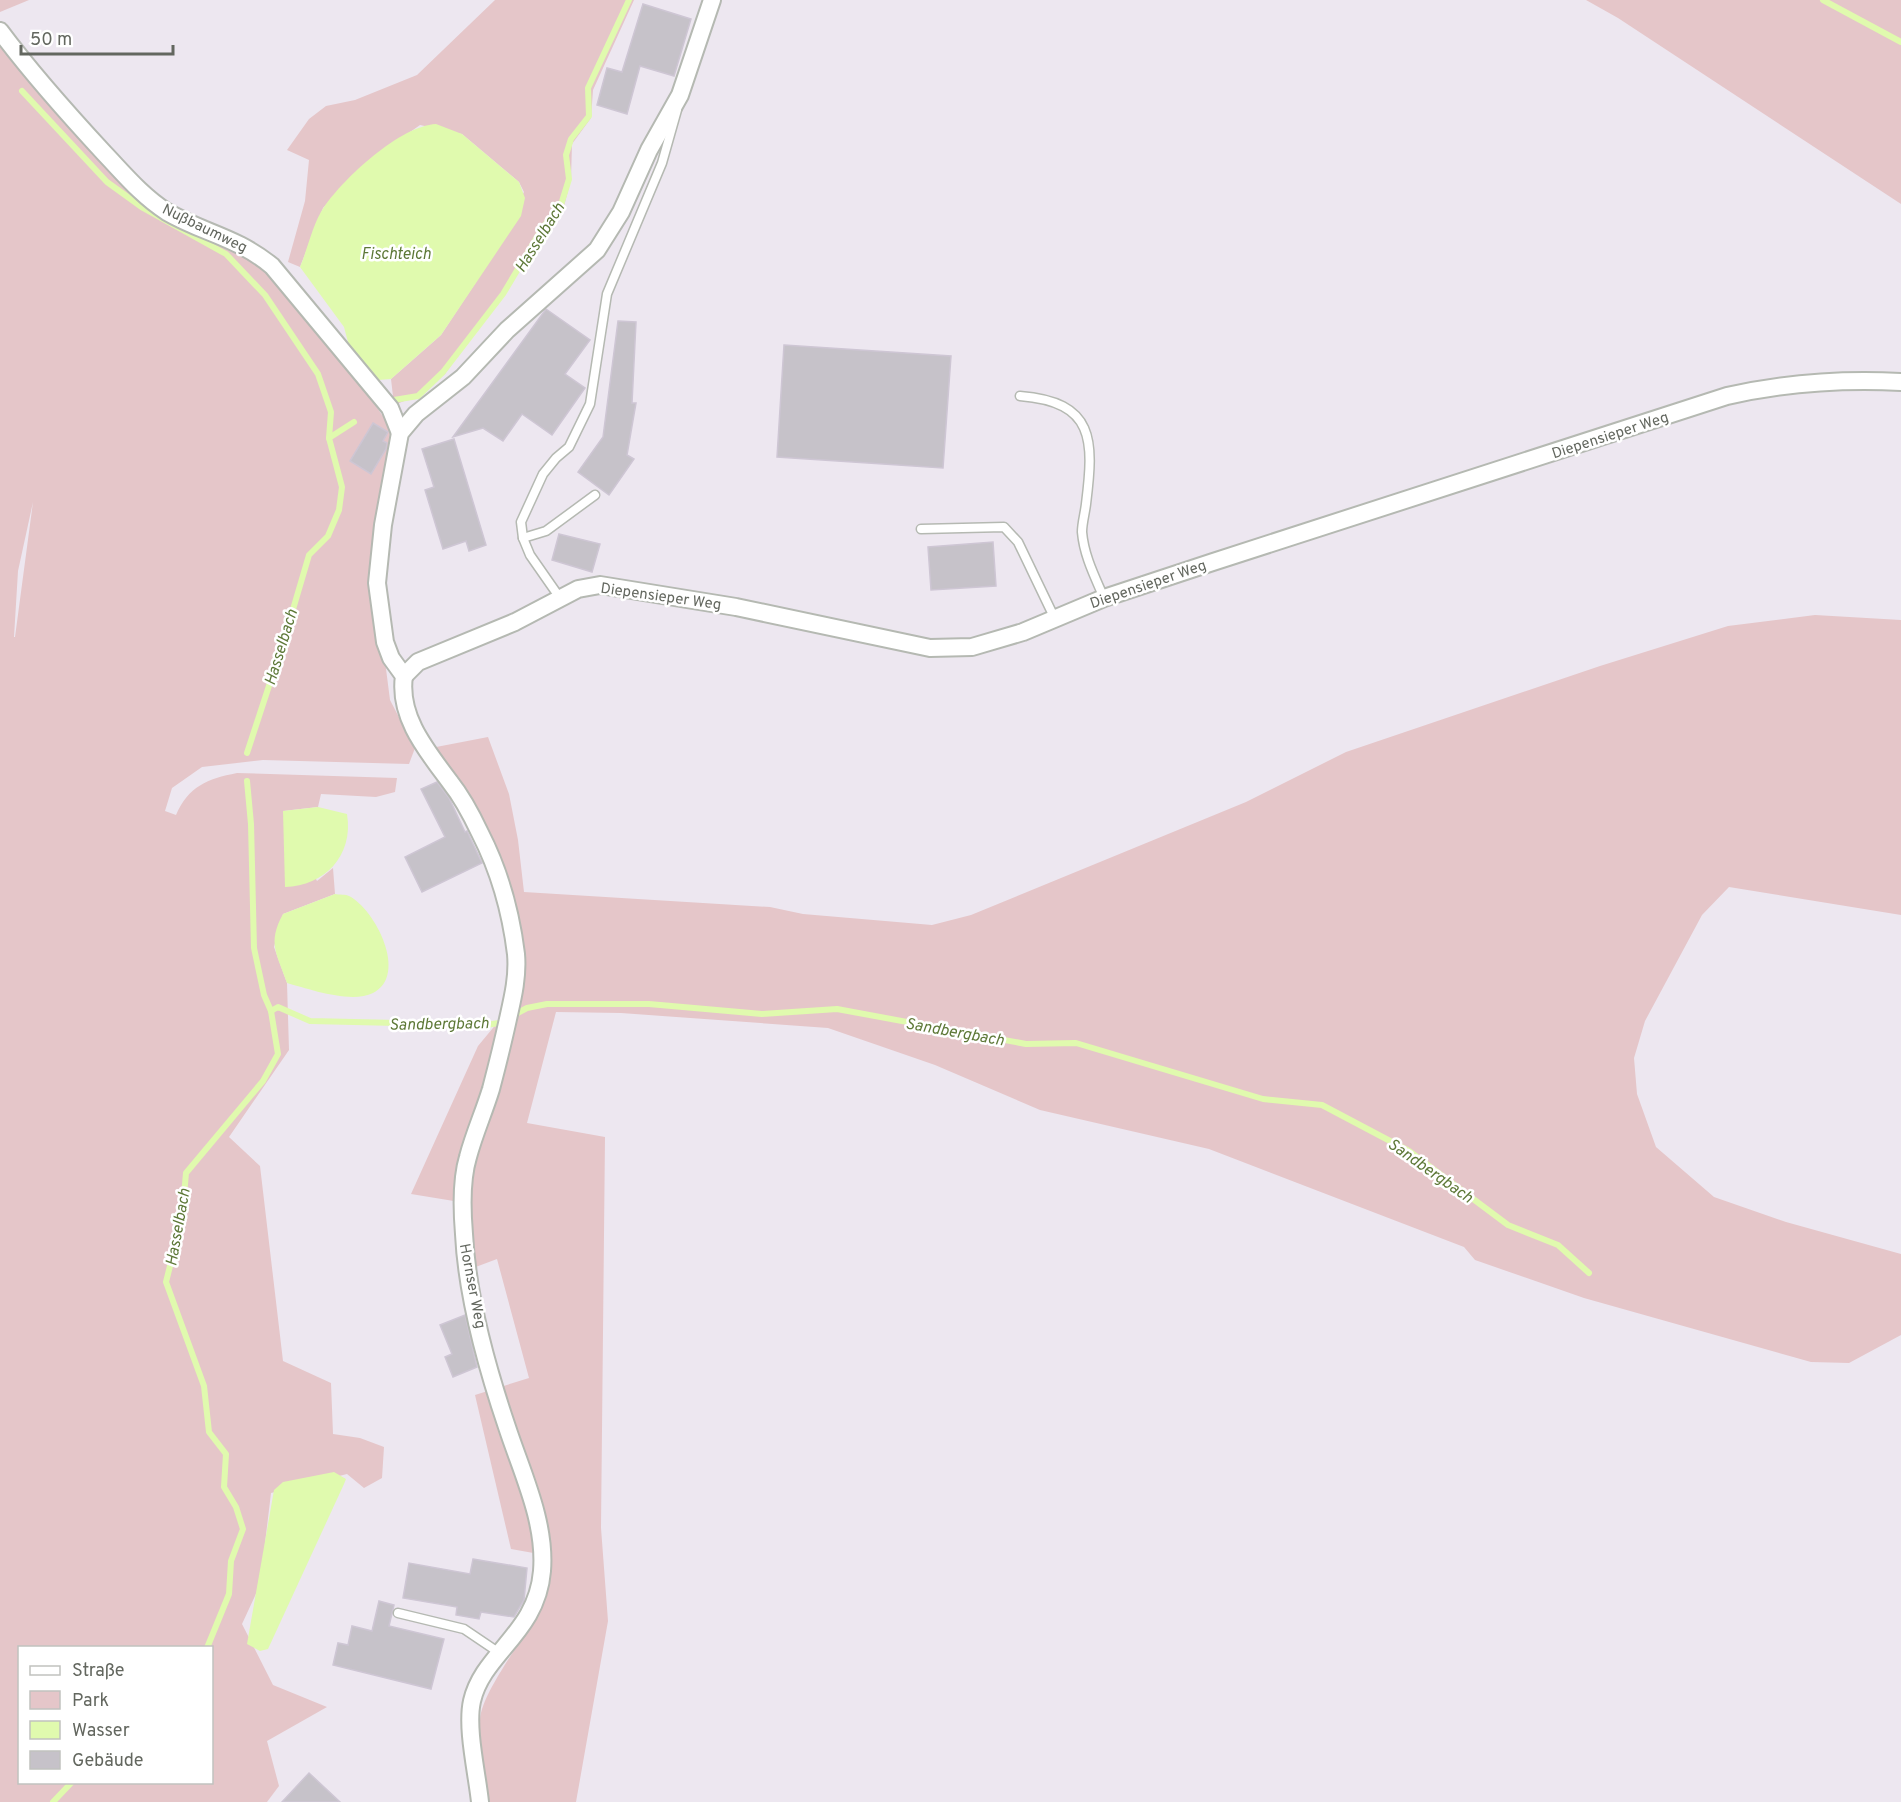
<svg xmlns="http://www.w3.org/2000/svg" width="1901" height="1802" font-family="Overpass,sans-serif">
<style>
.green{fill:#e5c6c9;fill-rule:evenodd}
.water{fill:#e0faae}
.lines{fill:none;stroke-linecap:round;stroke-linejoin:round}
.stream{stroke:#e0faae;stroke-width:6}
.building{fill:#c6c2c9;stroke:#cec6d4;stroke-width:1.5}
.service-casing{stroke:#b5b9b2;stroke-width:11}
.minor-casing{stroke:#b5b9b2;stroke-width:20}
.service{stroke:#fff;stroke-width:8}
.minor{stroke:#fff;stroke-width:16}
.labels{text-anchor:middle;stroke-width:5;stroke-linejoin:round;paint-order:stroke}
.street-label{font-size:15px;fill:#63675f;stroke:#fff}
.water-label{font-size:16px;font-style:italic;fill:#5d7837;stroke:#fff}
</style>
<rect width="100%" height="100%" fill="#ede7f0"/>
<g class="green">
<polygon points="0,0 29,0 0,12"/>
<polygon points="495,0 634,0 593,90 591,118 572,144 571,179 563,210 545,230 445,374 412,398 394,405 391,379 441,335 476,282 524,192 519,182 462,134 420,125 361,167 323,208 300,267 288,262 305,201 309,160 287,150 309,119 326,106 355,100 417,75"/>
<polygon points="1586,0 1901,0 1901,204 1618,18"/>
<path d="M0,41L136,196L262,265L341,355L395,434L372,560L390,700L415,748L409,764L263,760L202,767L172,788L165,811L176,815C189,786 207,779 237,773L397,778L395,792L376,797L321,794L318,807L283,811L317,881L333,868L335,894L283,914L274,947L287,983L289,1050L229,1137L260,1166L283,1361L331,1383L333,1434L360,1438L384,1447L382,1478L364,1488L347,1474L271,1493L260,1585L242,1624L273,1685L327,1707L267,1741L279,1786L267,1802H0ZM33,502L15,637H14L18,571ZM20,1648H212V1782H20Z"/>
<path d="M1815,615L1901,620V915L1729,887L1702,915L1645,1021L1634,1058L1637,1094L1656,1147L1714,1197L1786,1222L1901,1254V1335L1849,1363L1811,1362L1584,1298L1475,1260L1464,1247L1209,1149L1040,1110L935,1065L828,1028L621,1013L556,1012L527,1123L605,1137L601,1528L608,1621L576,1802H488C485,1777 478,1743 480,1719C484,1680 555,1606 549,1575C547,1568 542,1560 539,1554L511,1549L475,1395L529,1378L497,1259L473,1268L466,1203L411,1194L478,1046L517,999C515,955 517,909 504,866C492,825 456,783 431,748L488,737L509,794L518,840L524,892L770,907L803,914L932,925L971,915L1246,802L1346,752L1600,666L1728,626Z"/>
</g>
<g class="water">
<path d="M436,124L462,134L519,182L525,198L521,216L441,335L391,379L378,380L349,346L344,327L300,267C308,248 313,223 324,207C345,177 400,126 436,124Z"/>
<path d="M318,807L347,814C354,856 324,886 285,887L283,811Z"/>
<path d="M335,894C339,895 346,894 349,896C375,909 409,975 373,993C351,1004 309,989 287,983C277,954 267,943 283,914Z"/>
<polygon points="334,1472 346,1479 344,1484 268,1649 260,1651 247,1644 274,1490 283,1482"/>
</g>
<g class="lines">
<g class="stream">
<polyline points="1823,0 1901,42"/>
<polyline points="22,91 107,182 143,208 226,254 265,295 318,374 331,412 329,438"/>
<polyline points="394,400 418,396 443,372 503,294 543,227 560,208 569,179 566,155 571,139 589,116 588,88 629,0"/>
<polyline points="247,753 284,640 309,555 328,536 339,510 342,487 329,438 354,422"/>
<polyline points="271,1011 278,1007 310,1021 486,1025 499,1023 527,1008 547,1004 649,1004 762,1014 837,1009 1026,1044 1076,1043 1263,1099 1322,1105 1409,1151 1508,1225 1558,1245 1589,1273"/>
<polyline points="207,1648 229,1594 231,1561 243,1529 236,1507 224,1487 226,1454 209,1432 204,1386 166,1282 182,1218 186,1173 263,1081 278,1054 271,1011 264,995 254,948 251,824 247,781"/>
<polyline points="53,1802 72,1782"/>
</g>
</g>
<g class="building">
<polygon points="643,4 691,19 674,76 640,66 627,114 597,105 607,68 622,72"/>
<polygon points="546,309 590,340 565,374 585,388 552,435 522,414 503,441 483,428 453,437"/>
<polygon points="618,321 636,322 632,403 636,403 627,455 634,459 609,495 578,472 603,437"/>
<polygon points="784,345 951,356 943,468 777,457"/>
<polygon points="373,423 388,432 383,441 387,443 386,449 371,474 350,461"/>
<polygon points="454,439 486,545 469,551 466,541 443,549 425,490 434,487 422,449"/>
<polygon points="559,534 600,544 592,572 552,560"/>
<polygon points="993,542 996,586 931,590 928,547"/>
<polygon points="437,782 449,798 465,832 467,831 482,863 422,892 405,857 445,837 421,789"/>
<polygon points="465,1315 477,1367 453,1377 445,1357 452,1354 440,1325"/>
<polygon points="473,1559 527,1568 524,1600 514,1617 481,1612 479,1619 456,1615 457,1607 403,1598 409,1563 470,1574"/>
<polygon points="379,1601 394,1605 389,1626 444,1639 431,1689 333,1665 338,1643 348,1645 352,1626 372,1631"/>
<polygon points="309,1773 340,1802 282,1802"/>
</g>
<g class="lines">
<g class="service-casing">
<g id="service">
<path d="M1020,396C1095,402 1094,440 1086,504C1085,513 1082,523 1082,532C1084,556 1095,577 1104,598"/>
<polyline points="921,529 1004,527 1018,542 1055,619"/>
<polyline points="523,538 546,531 595,495"/>
<polyline points="560,598 530,555 523,538 521,522 543,474 556,458 569,447 590,404 607,294 662,163 677,110"/>
<polyline points="398,1613 464,1629 501,1654"/>
</g>
</g>
<g class="minor-casing">
<g id="minor">
<path d="M0,31C32,74 67,113 104,153C124,174 142,196 167,212C203,233 237,237 272,266L390,408L400,433"/>
<path d="M404,676L418,662L515,622L578,589L600,585L736,607L930,648L972,647L1023,632L1104,598L1213,562L1727,396C1784,383 1842,379 1901,382"/>
<path d="M480,1802C477,1773 466,1728 472,1701C483,1653 537,1633 542,1571C546,1522 522,1473 507,1427C487,1368 467,1297 464,1234C462,1210 461,1180 468,1157C474,1134 484,1112 491,1089C497,1066 503,1042 508,1019C513,997 518,976 516,954C511,913 499,870 480,833C472,816 462,797 450,782C427,751 398,717 404,676L391,658L385,642L377,583L383,525L400,433L416,414L463,377L507,330L597,250L621,212L649,150L680,95L712,0"/>
</g>
</g>
<use href="#service" class="service"/>
<use href="#minor" class="minor"/>
</g>
<g class="labels">
<g class="street-label">
<text transform="translate(205 228) rotate(26)" y="5">Nußbaumweg</text>
<text transform="translate(1610 435) rotate(-18)" y="5">Diepensieper Weg</text>
<text transform="translate(1148 584) rotate(-19)" y="5">Diepensieper Weg</text>
<text transform="translate(661 596) rotate(8)" y="5">Diepensieper Weg</text>
<text transform="translate(473 1286) rotate(79)" y="5">Hornser Weg</text>
</g>
<g class="water-label">
<text transform="translate(539 237) rotate(-58)" y="6">Hasselbach</text>
<text x="396" y="259">Fischteich</text>
<text transform="translate(280 647) rotate(-73)" y="6">Hasselbach</text>
<text transform="translate(439 1023) rotate(-1)" y="6">Sandbergbach</text>
<text transform="translate(955 1031) rotate(10)" y="6">Sandbergbach</text>
<text transform="translate(1431 1170) rotate(35)" y="6">Sandbergbach</text>
<text transform="translate(177 1227) rotate(-80)" y="6">Hasselbach</text>
</g>
</g>
<rect x="18" y="1646" width="195" height="138" fill="#ffffff" stroke="#c1c2bf" stroke-width="1.5"/>
<rect x="30" y="1666" width="30" height="9" fill="#ffffff" stroke="#c1c2bf" stroke-width="1.5"/>
<text x="72" y="1676" font-size="18" fill="#63675f">Straße</text>
<rect x="30" y="1691" width="30" height="18" fill="#e5c6c9" stroke="#c1c2bf" stroke-width="1.5"/>
<text x="72" y="1706" font-size="18" fill="#63675f">Park</text>
<rect x="30" y="1721" width="30" height="18" fill="#e0faae" stroke="#c1c2bf" stroke-width="1.5"/>
<text x="72" y="1736" font-size="18" fill="#63675f">Wasser</text>
<rect x="30" y="1751" width="30" height="18" fill="#c6c2c9" stroke="#c1c2bf" stroke-width="1.5"/>
<text x="72" y="1766" font-size="18" fill="#63675f">Gebäude</text>
<path d="M21 45v9h152v-9" fill="none" stroke="#63675f" stroke-width="3"/>
<text x="30" y="45" font-size="18" fill="#63675f" stroke="#ffffff" stroke-width="4.5" paint-order="stroke">50 m</text>
</svg>
